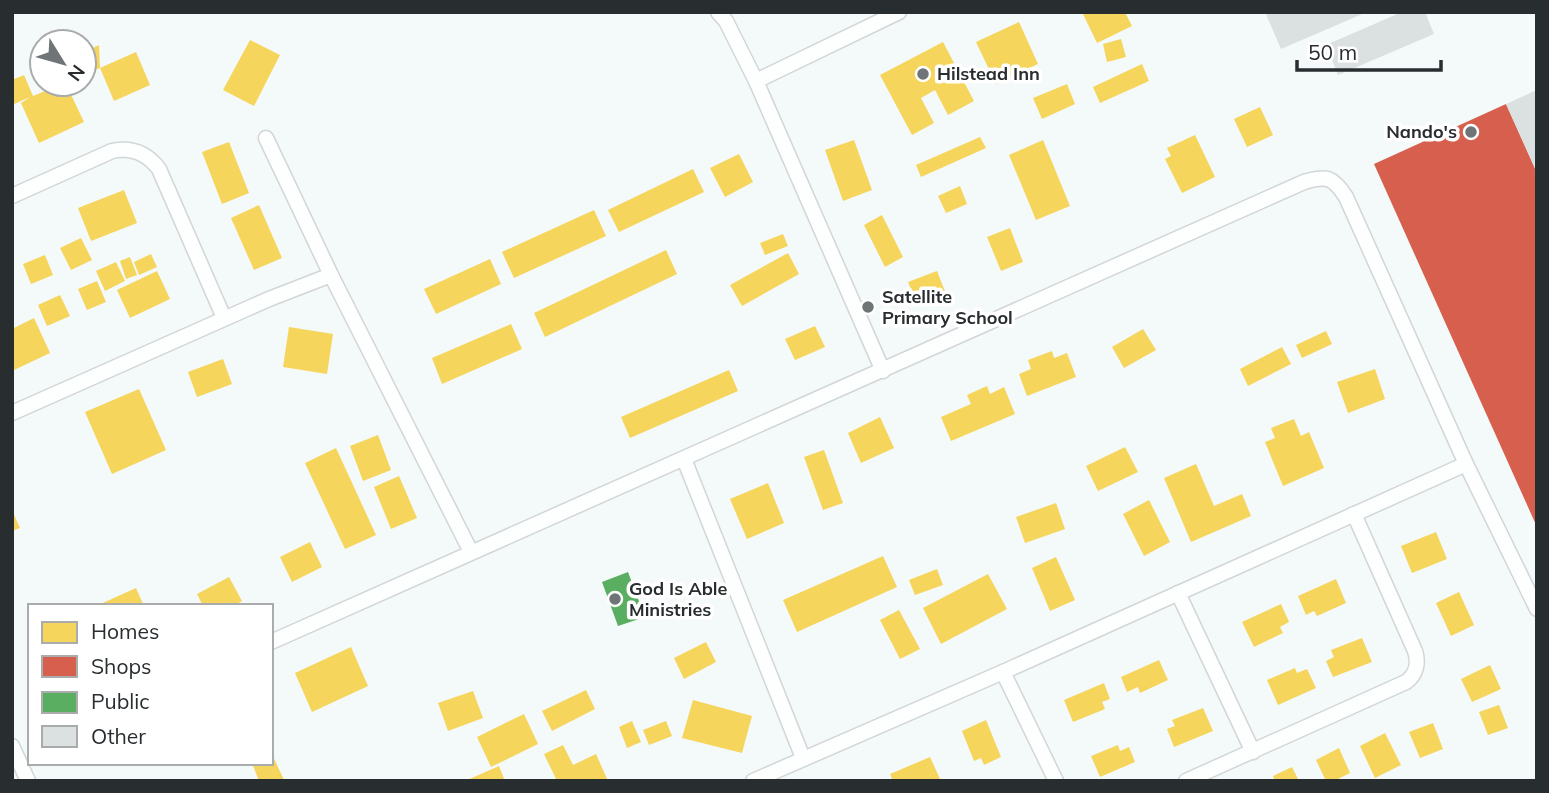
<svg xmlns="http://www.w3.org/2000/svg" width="1549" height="793" font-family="Mulish,sans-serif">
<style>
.homes{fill:#f6d55c}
.shops{fill:#d6604d}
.public{fill:#5aae61}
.building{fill:#dbe0e1}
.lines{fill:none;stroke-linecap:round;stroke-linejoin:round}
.minor-casing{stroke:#d2d6d8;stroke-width:17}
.minor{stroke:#fdfefe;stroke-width:14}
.poi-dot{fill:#6f7476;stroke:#fff;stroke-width:2.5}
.labels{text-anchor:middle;stroke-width:7;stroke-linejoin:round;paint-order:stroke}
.poi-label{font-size:18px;font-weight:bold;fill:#282d2f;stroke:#fff;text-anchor:start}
</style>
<rect width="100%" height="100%" fill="#f4f9fa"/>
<g class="homes">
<polygon points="1082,12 1125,12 1132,26 1097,43"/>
<polygon points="1019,22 1038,64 996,84 976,42"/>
<polygon points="1121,39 1126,57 1107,62 1103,44"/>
<polygon points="250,40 280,55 254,106 223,90"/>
<polygon points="943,42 974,101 948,115 935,90 921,98 934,123 912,135 880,75"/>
<polygon points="99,45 100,68 84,75 84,52"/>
<polygon points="136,52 150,85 114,101 100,68"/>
<polygon points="1142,64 1149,81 1100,103 1093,87"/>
<polygon points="24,75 33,96 62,84 66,84 84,122 39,143 21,103 30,97 12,105 12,80"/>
<polygon points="1067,84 1075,104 1042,119 1033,98"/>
<polygon points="1260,107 1273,135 1247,147 1234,119"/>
<polygon points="1195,135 1215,177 1182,193 1165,159 1171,156 1167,148"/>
<polygon points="980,137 986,148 921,177 916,165"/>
<polygon points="854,140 872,190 843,201 825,150"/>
<polygon points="1043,140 1070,206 1036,220 1009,155"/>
<polygon points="229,142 249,193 222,204 202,152"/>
<polygon points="739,154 753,182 725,197 710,168"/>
<polygon points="693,169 704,192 619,232 608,210"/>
<polygon points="960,186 967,204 946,213 938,196"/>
<polygon points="124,190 137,223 91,241 78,208"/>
<polygon points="259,205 282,258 254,270 231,218"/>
<polygon points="594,210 606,236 514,278 502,252"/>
<polygon points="882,215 903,257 885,267 864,225"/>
<polygon points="1010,228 1023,262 1001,271 987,237"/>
<polygon points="783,234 788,246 765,255 760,243"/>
<polygon points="81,238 92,260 71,270 60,248"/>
<polygon points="666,250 677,274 545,337 534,313"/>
<polygon points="788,253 799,274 742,306 730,285"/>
<polygon points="151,254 157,267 139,275 134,262"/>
<polygon points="45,255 53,275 31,284 23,264"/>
<polygon points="130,257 137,275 126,279 120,261"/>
<polygon points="490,259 501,284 436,314 424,289"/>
<polygon points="116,262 125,281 105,291 96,271"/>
<polygon points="157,271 170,299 130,318 117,290"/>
<polygon points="937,271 946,294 917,305 908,282"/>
<polygon points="97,281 106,302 87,310 78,289"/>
<polygon points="60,295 70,316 47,326 38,305"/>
<polygon points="34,318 50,353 12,371 12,329"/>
<polygon points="511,324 522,349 442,384 432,358"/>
<polygon points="815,326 825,347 795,360 785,339"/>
<polygon points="289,327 333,334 327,374 283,367"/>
<polygon points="1143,329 1156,350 1124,368 1112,347"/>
<polygon points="1326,331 1332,344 1302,358 1296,345"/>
<polygon points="1282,347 1291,364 1248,386 1240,369"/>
<polygon points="1052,351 1054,358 1067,353 1076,377 1027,396 1019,374 1031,369 1028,360"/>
<polygon points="223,359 232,384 197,397 188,372"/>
<polygon points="1375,369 1385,399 1348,413 1337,382"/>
<polygon points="729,370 738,391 630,438 621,417"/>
<polygon points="987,386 990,394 1004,387 1015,414 951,441 941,417 971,404 967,395"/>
<polygon points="139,389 166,450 112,474 85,412"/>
<polygon points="880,417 894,448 861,463 848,433"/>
<polygon points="1294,419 1301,436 1309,432 1324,468 1283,486 1265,442 1275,438 1271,428"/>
<polygon points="378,435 391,470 363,481 350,446"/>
<polygon points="1125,447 1138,472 1098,491 1086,466"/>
<polygon points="336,448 376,535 345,549 305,463"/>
<polygon points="824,450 843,503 823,510 804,457"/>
<polygon points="1196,464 1214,506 1242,494 1251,516 1191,542 1164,478"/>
<polygon points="399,476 417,518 391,529 374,487"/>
<polygon points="768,483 784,523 747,539 730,499"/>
<polygon points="1149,500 1170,542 1144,556 1123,514"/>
<polygon points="1056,503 1065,529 1025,543 1016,517"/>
<polygon points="12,510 20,528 12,531"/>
<polygon points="1436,532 1447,559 1412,573 1401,546"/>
<polygon points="310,542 322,567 292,582 280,557"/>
<polygon points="883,556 897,587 797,632 783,600"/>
<polygon points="1056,557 1075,600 1050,611 1032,568"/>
<polygon points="937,569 943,585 915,595 909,580"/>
<polygon points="988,574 1007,609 941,644 923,608"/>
<polygon points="229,577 242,601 233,606 203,606 197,594"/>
<polygon points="1336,579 1346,603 1317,616 1314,611 1306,615 1298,596"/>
<polygon points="136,588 144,606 96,606"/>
<polygon points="1459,592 1474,625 1451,636 1436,603"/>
<polygon points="1281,604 1289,622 1280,627 1283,633 1254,647 1242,622"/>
<polygon points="899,610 920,649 900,659 880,620"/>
<polygon points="1362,638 1372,662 1333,677 1326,661 1334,657 1331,650"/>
<polygon points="706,642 716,662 684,679 674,658"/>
<polygon points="351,647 368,686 312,712 295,673"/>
<polygon points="1159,660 1168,680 1140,693 1138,687 1127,692 1121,677"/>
<polygon points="1490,665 1501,689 1472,702 1461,679"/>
<polygon points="1295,668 1297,673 1307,669 1316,688 1278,705 1267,680"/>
<polygon points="1104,683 1110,699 1102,702 1105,709 1073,722 1064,700"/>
<polygon points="586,690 595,709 552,731 542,711"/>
<polygon points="473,691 483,718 448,731 438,703"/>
<polygon points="693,700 752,716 742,753 682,738"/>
<polygon points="1499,705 1508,728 1488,735 1479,712"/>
<polygon points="1203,708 1213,731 1174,747 1167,729 1175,726 1172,720"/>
<polygon points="524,714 538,744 491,767 477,737"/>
<polygon points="986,720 1001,757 984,765 981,758 974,761 962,731"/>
<polygon points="632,721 641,742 627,748 619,727"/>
<polygon points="666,721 672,736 649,745 643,730"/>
<polygon points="1433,723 1443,749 1420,758 1409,732"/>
<polygon points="1385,733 1401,765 1375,778 1360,746"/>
<polygon points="563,745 573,765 596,754 608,781 557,781 544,754"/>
<polygon points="1118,745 1120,751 1129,747 1135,762 1100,777 1091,756"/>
<polygon points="1339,748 1350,773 1334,781 1326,781 1316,760"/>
<polygon points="271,752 284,780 259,781 252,763 271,763"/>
<polygon points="930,757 940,779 936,781 893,781 890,774"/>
<polygon points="499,766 505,781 465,781"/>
<polygon points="1292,767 1299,781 1275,781 1273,776"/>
</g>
<polygon class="shops" points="1506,104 1537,173 1537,527 1374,164"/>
<polygon class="public" points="628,572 645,617 618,626 602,582"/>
<g class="building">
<polygon points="1265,12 1367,12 1281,49"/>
<polygon points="1402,12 1425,12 1434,34 1338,75 1326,45"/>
<polygon points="1537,90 1537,173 1506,104"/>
</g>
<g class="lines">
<g class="minor-casing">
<g id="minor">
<polyline points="718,12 726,21 756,81 883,371"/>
<polyline points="756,81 899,12"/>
<polyline points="266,138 331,275 471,552"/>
<path d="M12,196L112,151C131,147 147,153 159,169L224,318"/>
<polyline points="12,413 269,299 331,275"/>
<polyline points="684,459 803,758"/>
<polyline points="1178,593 1253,752"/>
<path d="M271,642L1304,182C1327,175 1333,177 1346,197L1466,464L1537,609"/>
<polyline points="1003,672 1056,781"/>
<polyline points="12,746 28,781"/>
<polyline points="753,781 1003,672 1466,464"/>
<path d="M1186,781L1406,682C1416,675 1419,663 1415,651L1354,514"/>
</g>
</g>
<use href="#minor" class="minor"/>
</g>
<g class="poi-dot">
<circle cx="923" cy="74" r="7"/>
<circle cx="1471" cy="132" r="7"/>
<circle cx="868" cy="307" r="7"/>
<circle cx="615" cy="599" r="7"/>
</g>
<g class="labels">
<g class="poi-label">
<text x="937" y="80">Hilstead Inn</text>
<text x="1457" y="138" text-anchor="end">Nando's</text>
<text x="882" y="303">Satellite<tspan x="882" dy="21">Primary School</tspan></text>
<text x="629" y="595">God Is Able<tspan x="629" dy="21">Ministries</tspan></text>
</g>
</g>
<rect width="1549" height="793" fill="none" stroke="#282d2f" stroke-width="28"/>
<rect x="28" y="604" width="245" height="161" fill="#ffffff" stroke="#a9abac" stroke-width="2"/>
<rect x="42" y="622" width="35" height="21" fill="#f6d55c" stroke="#a9abac" stroke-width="2"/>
<text x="91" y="639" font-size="21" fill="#282d2f">Homes</text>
<rect x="42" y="656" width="35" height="21" fill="#d6604d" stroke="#a9abac" stroke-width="2"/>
<text x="91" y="674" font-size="21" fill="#282d2f">Shops</text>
<rect x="42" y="692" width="35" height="21" fill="#5aae61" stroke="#a9abac" stroke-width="2"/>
<text x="91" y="709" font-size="21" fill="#282d2f">Public</text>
<rect x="42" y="726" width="35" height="21" fill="#dbe0e1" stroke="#a9abac" stroke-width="2"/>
<text x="91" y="744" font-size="21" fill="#282d2f">Other</text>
<g transform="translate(63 63) rotate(127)"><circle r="33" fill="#ffffff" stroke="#a9abac" stroke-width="2"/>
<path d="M0-5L12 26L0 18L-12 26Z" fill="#6f7476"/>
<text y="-10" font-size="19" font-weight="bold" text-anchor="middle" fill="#282d2f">N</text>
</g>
<path d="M1297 60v10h144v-10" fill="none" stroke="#282d2f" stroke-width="3.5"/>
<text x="1308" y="60" font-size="21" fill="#282d2f" stroke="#ffffff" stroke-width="5" paint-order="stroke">50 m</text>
</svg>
